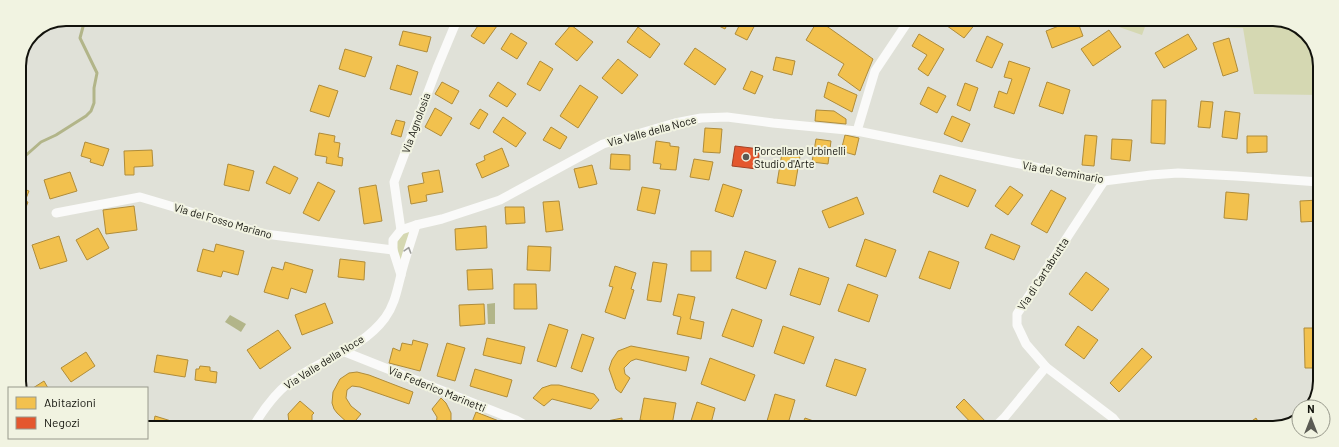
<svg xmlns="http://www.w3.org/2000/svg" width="1339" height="447" font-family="Barlow,sans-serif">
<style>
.green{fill:#d5d8b2}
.water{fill:#b2b589}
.homes{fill:#f2c14e;stroke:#af8c3a}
.shops{fill:#e4572e;stroke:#a54224}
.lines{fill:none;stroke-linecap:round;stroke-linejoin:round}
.stream{stroke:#b2b589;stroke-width:3}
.street{stroke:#fafaf9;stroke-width:9}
.oneway{stroke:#9d9d9a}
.poi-dot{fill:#5a5a53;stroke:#f1f3e1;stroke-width:1.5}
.labels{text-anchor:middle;stroke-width:4;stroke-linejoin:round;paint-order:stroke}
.street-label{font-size:11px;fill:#12120c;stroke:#f1f3e1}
.poi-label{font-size:11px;fill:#12120c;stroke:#f1f3e1;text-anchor:start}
.rim{fill:none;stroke:#12120c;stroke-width:2}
</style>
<rect width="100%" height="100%" fill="#e0e1d8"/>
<g class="green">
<polygon points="1099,20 1286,21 1310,37 1320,62 1320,95 1254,94 1243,28 1146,24 1142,35"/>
<path d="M411,231L400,264C396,248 393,245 404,232Z"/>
</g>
<g class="water">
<polygon points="495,303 495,324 488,324 487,304"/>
<polygon points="230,315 246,324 241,332 225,322"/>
</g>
<g class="homes">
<polygon points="482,20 487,20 497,26 484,44 471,36"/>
<polygon points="715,20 750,20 756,23 747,40 735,34 739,26 729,21 725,29 713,23"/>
<polygon points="818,20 873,59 860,91 838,75 844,64 806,40"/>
<polygon points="945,20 972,20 976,23 964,38 943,23"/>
<polygon points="1074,20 1077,20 1083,36 1052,48 1046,31"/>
<polygon points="571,25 593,42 577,61 555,44"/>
<polygon points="638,27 660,44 650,58 627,42"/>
<polygon points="1109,30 1121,47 1093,66 1081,49"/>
<polygon points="403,31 431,37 427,52 399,45"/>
<polygon points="511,33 527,43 517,59 501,49"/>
<polygon points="919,34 944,49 928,76 918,69 927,55 912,46"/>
<polygon points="1188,34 1197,49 1164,68 1155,53"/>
<polygon points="987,36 1003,44 992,68 976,61"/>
<polygon points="1229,38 1238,71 1223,76 1213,43"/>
<polygon points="695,48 726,69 715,85 684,64"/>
<polygon points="345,49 372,57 365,77 339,69"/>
<polygon points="776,57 795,61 792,75 773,70"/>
<polygon points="618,59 638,75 622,94 602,78"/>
<polygon points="540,61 553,69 540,91 527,84"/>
<polygon points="1009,61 1030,68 1014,114 994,107 999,91 1007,94 1012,79 1004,77"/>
<polygon points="397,65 418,72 411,95 390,89"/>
<polygon points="751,71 763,76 755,94 743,89"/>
<polygon points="442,82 459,91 452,104 435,94"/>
<polygon points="498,82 516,94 507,107 489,96"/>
<polygon points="828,82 857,95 852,112 824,97"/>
<polygon points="1047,82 1070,90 1063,114 1039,106"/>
<polygon points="965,83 978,88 970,111 957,105"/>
<polygon points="319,85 338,91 329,117 310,111"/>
<polygon points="580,85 598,97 578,128 560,116"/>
<polygon points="928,87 946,96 937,113 920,104"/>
<polygon points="1152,100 1166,100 1165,144 1151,143"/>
<polygon points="1201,101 1213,102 1210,128 1198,127"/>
<polygon points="435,108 452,118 441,136 425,127"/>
<polygon points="480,109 488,114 479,129 470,124"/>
<polygon points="816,110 834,111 846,119 846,124 815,121"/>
<polygon points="1315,110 1320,110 1319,153 1315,153"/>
<polygon points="1225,111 1240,113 1237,139 1222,137"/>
<polygon points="952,116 970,124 962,142 944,134"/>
<polygon points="503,117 526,133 516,147 493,132"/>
<polygon points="396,120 405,122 401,137 391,134"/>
<polygon points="551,127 567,137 560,149 543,140"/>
<polygon points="705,128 722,129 720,153 703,152"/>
<polygon points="319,133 335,136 334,142 340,143 338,157 343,158 342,166 326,163 327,157 315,155"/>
<polygon points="845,135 859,138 855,155 841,151"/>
<polygon points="1085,135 1097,136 1094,166 1082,165"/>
<polygon points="1247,136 1267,136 1267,152 1247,153"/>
<polygon points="816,139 831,141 828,164 812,162"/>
<polygon points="1112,139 1132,140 1130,161 1111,159"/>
<polygon points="656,141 670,143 670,146 679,147 676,170 660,169 661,164 653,163"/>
<polygon points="85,142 109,149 103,166 90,162 91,159 81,156"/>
<polygon points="502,148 509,166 482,178 476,164 485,160 484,156"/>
<polygon points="152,150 153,166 134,167 134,175 125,175 124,151"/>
<polygon points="782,153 800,156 795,186 777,183"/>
<polygon points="611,154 630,155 630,170 610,169"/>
<polygon points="694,159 713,162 709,180 690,177"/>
<polygon points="228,164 254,171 249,191 224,185"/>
<polygon points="592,165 597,184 579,188 574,169"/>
<polygon points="274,166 298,178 290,194 266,183"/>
<polygon points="439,170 443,192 426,195 427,201 411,204 408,186 424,183 422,173"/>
<polygon points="70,172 77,191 50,199 44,180"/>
<polygon points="940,175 976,190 968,207 933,192"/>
<polygon points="318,182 335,191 319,221 303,213"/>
<polygon points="723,184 742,190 733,217 715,211"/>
<polygon points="376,185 382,221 364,224 359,188"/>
<polygon points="1010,186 1023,195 1008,215 995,206"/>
<polygon points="19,187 29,191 25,201 28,202 23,215 19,214"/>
<polygon points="642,187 660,190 655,214 637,210"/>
<polygon points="1051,190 1066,198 1047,233 1031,224"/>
<polygon points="1226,192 1249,194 1247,220 1224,218"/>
<polygon points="857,197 864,214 829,228 822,211"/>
<polygon points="1319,200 1319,221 1301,222 1300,201"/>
<polygon points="559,201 563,230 546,232 543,202"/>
<polygon points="134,206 137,230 106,234 103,210"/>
<polygon points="505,207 524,207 525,223 506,224"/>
<polygon points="486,226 487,248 456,250 455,229"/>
<polygon points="98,228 109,248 87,260 76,240"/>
<polygon points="991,234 1020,246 1014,260 985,248"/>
<polygon points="59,236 67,261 40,269 32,245"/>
<polygon points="865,239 896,250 886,277 856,266"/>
<polygon points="216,244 244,251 238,275 223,271 221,277 197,271 203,249 214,252"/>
<polygon points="528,246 551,247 550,271 527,270"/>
<rect x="691" y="251" width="20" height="20"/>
<polygon points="745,251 776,261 766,289 736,278"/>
<polygon points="929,251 959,262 950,289 919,278"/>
<polygon points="340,259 365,262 364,280 338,277"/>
<polygon points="285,262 313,270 306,293 291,288 288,299 264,292 272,267 283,270"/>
<polygon points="653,262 667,264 661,302 647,300"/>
<polygon points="615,266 636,273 631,289 634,290 625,319 605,312 613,287 609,286"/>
<polygon points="799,268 829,278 820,305 790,295"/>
<polygon points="492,269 493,289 468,290 467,270"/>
<polygon points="1086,272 1109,289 1092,311 1069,294"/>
<polygon points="514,284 536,284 537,309 514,309"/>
<polygon points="848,284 878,295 869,322 838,311"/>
<polygon points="678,294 695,297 690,319 704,322 701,339 677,334 681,317 673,315"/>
<polygon points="325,303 333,323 302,335 295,315"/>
<polygon points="484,304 485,324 460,326 459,305"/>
<polygon points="732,309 762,320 753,347 722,336"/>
<polygon points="549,324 568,330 556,367 537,361"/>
<polygon points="783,326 814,337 804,364 774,353"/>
<polygon points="1078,326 1098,340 1084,359 1065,345"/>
<polygon points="1304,328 1317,328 1318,368 1305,368"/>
<polygon points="278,330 291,348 260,369 247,350"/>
<polygon points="582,334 594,338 582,372 571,368"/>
<polygon points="487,338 525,347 521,364 483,355"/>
<polygon points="413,340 428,344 420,371 389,363 393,348 400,351 402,343 412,345"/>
<polygon points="447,343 465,348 455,381 437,376"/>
<polygon points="631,346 689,357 686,371 636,359 631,361 624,368 625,374 630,378 621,393 616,389 609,369 612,360 618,351"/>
<polygon points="1142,348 1152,357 1119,392 1110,383"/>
<polygon points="86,352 95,366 71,382 61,368"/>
<polygon points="157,355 188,360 185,377 154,372"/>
<polygon points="710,358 755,375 745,401 701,384"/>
<polygon points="835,359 866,369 856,396 826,386"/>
<polygon points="200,366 210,367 210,371 217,372 216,383 195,380 196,369 199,369"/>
<polygon points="475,369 512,380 507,397 470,386"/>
<polygon points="357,372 369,375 413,392 409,404 360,387 352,386 347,390 346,398 351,406 361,414 351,426 337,413 334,409 332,403 333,392 340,379 349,373"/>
<polygon points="44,381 48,388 33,388"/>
<polygon points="551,385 559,385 594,394 599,400 591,409 552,399 544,406 533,398 542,388"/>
<polygon points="775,394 795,400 787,427 767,421"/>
<polygon points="441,398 446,403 451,413 451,422 449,427 436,427 437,417 432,409"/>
<polygon points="644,398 676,403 672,425 640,420"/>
<polygon points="964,399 987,423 982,428 976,428 956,407"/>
<polygon points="300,401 314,413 312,415 312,422 289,423 288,414"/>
<polygon points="697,402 715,408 710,427 689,427"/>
<polygon points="476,412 509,425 508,427 470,427"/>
<polygon points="155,416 184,425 183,427 153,426"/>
<polygon points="622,418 622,427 606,427 607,421"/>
<polygon points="805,418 825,425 824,427 801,427"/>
<polygon points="1256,418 1262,428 1248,428 1246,425"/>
<polygon points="555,421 573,427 554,427"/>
</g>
<polygon class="shops" points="735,146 760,149 757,169 732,166"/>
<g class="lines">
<polyline class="stream" points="19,160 24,157 41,142 56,135 86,116 91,111 94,103 94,88 97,73 80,38 84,23 87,19"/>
<g class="street">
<polyline points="857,131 875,71 909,20"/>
<polyline points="1104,181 1017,314 1017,325 1026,344 1046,367 1113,418 1121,428"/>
<polyline points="56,213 140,197 265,234 393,250"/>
<polyline points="401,230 394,182 437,68 457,20"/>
<polyline points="401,275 393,250 393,240 401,230 416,225 442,219 500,200 603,144 675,123 701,118 727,117 773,123 857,131 1104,181 1151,175 1178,173 1236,176 1319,182"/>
<polyline points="345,352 516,420 529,427"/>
<path d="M253,427C263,410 274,394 290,382C321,359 361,350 385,318C395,304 397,290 401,275C405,258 411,242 416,225"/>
<polyline points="994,428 1004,418 1046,367"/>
</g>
</g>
<defs><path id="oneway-chevron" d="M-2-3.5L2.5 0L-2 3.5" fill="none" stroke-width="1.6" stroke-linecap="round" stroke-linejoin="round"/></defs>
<use class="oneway" href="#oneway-chevron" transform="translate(408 250) rotate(-73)"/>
<circle class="poi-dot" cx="746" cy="157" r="4"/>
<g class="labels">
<g class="street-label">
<text transform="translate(416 123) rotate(-70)" y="4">Via Agnolosia</text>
<text transform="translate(652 131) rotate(-15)" y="4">Via Valle della Noce</text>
<text transform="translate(1063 172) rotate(10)" y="4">Via del Seminario</text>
<text transform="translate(223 221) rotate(16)" y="4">Via del Fosso Mariano</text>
<text transform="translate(1043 274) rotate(-57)" y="4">Via di Cartabrutta</text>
<text transform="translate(324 362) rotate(-32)" y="4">Via Valle della Noce</text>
<text transform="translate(437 389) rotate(22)" y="4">Via Federico Marinetti</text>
</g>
<g class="poi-label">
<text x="754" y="155">Porcellane Urbinelli<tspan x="754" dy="13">Studio d'Arte</tspan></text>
</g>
</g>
<path d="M0 0H1339V447H0ZM66 26H1273A40 40 0 0 1 1313 66V381A40 40 0 0 1 1273 421H66A40 40 0 0 1 26 381V66A40 40 0 0 1 66 26Z" fill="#f1f3e1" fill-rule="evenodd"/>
<path class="rim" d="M66 26H1273A40 40 0 0 1 1313 66V381A40 40 0 0 1 1273 421H66A40 40 0 0 1 26 381V66A40 40 0 0 1 66 26Z"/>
<rect x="8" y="387" width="140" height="52" fill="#f1f3e1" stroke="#98998c"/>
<rect x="16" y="397" width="20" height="12" fill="#f2c14e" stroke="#98998c"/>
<text x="44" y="407" font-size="12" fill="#12120c">Abitazioni</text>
<rect x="16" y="417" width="20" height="12" fill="#e4572e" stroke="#98998c"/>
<text x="44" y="427" font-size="12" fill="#12120c">Negozi</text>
<g transform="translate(1311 419)"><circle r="19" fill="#f1f3e1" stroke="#98998c"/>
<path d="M0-3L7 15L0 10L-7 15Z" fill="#5a5a53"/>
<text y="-6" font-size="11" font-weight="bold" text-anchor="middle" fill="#12120c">N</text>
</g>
</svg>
